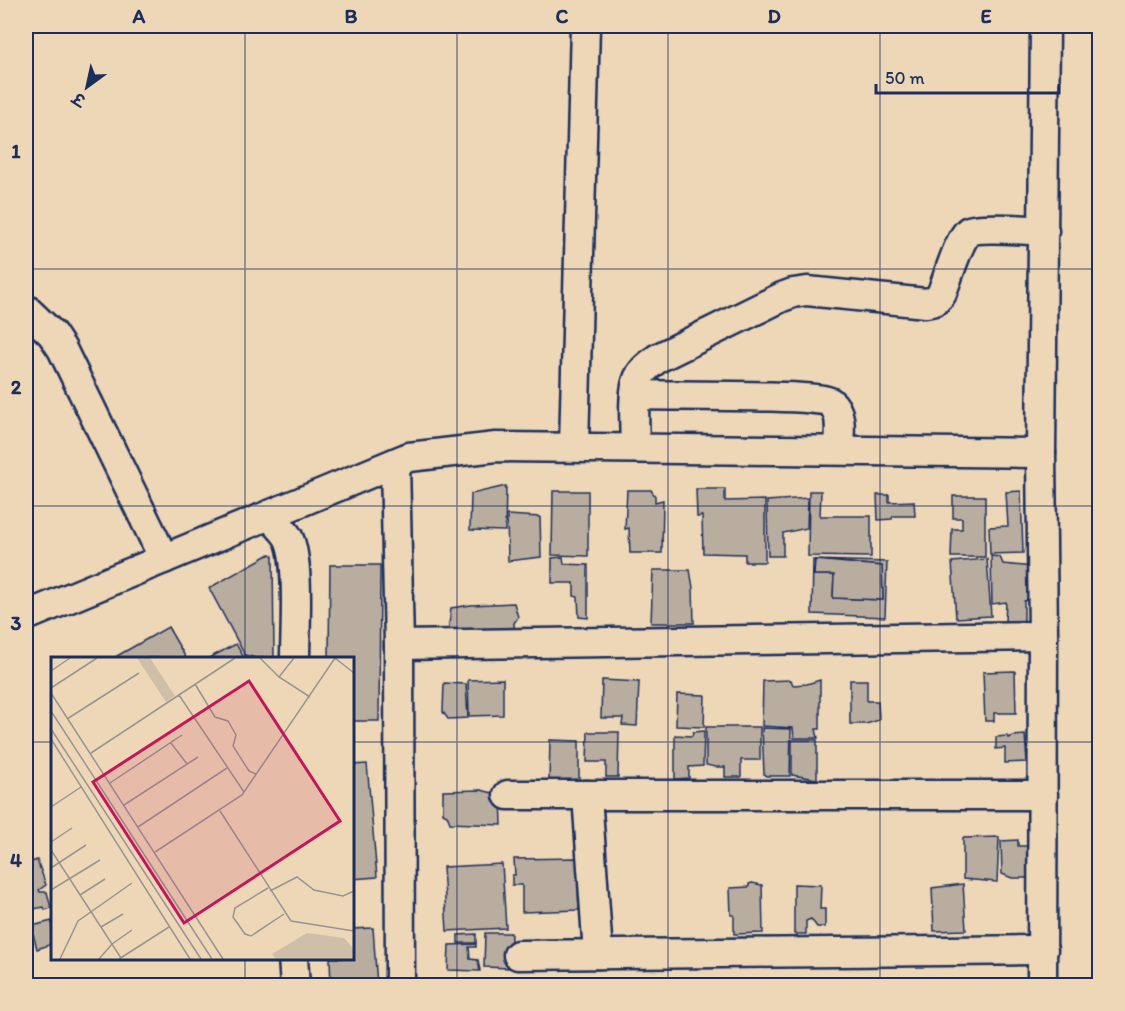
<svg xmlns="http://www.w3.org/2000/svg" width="1125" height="1011" font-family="Itim,'Playpen Sans Deva',sans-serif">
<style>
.building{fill:#b9ada0;stroke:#1b2f5e;stroke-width:1.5;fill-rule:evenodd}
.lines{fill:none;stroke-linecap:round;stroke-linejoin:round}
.minor-casing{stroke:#1b2f5e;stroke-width:33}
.minor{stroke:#edd7b6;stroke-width:28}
.grid{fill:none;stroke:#1b2f5e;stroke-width:1.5;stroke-opacity:0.55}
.inset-road{fill:none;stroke:#999493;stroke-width:1.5}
.view{fill:#c2185b;fill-opacity:0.15;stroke:#c2185b;stroke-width:3}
.inset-edge{fill:none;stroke:#1b2f5e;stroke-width:3}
.neatline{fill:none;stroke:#1b2f5e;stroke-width:2}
.grid-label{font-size:20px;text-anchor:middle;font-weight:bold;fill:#1b2f5e}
</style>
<rect width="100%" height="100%" fill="#edd7b6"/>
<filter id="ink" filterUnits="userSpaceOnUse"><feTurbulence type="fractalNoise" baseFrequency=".0167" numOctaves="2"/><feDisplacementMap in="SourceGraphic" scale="12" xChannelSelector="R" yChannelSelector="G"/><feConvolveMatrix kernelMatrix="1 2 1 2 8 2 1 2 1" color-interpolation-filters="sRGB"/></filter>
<g filter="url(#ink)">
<g class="building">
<polygon points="506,486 505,531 470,530 471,494"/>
<polygon points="696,489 725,489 725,501 765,500 765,562 745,562 745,554 703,553 702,516 697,517"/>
<polygon points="627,490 651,490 655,496 655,502 663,500 662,553 630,553 629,528 625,529"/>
<polygon points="553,491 588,491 588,556 552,555"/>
<polygon points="809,491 821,491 820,516 871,516 871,557 808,556"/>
<polygon points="1021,491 1023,553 990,554 989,527 1008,526 1006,492"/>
<polygon points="877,495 889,495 889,502 914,501 915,516 893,516 892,519 878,520"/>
<polygon points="953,496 985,496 985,557 951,557 952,529 962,529 962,518 953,518"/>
<polygon points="808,498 807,528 783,533 783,556 768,556 767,501"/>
<polygon points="507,515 540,517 541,557 508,561"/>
<polygon points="270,554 273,556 274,658 256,658 245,655 209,588"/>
<polygon points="991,556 1000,557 1003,564 1033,567 1034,598 1024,601 1024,621 1005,621 1006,602 992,604"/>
<polygon points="563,557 564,564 588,565 588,618 579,617 578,597 574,596 574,583 552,583 552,558"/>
<polygon points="987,559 991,616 956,618 952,562"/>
<path d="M813,560L887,562L885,617L812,614ZM815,560L882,566L883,600L833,598L834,575H814Z"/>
<polygon points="815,560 882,566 883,600 833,598 834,575 814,575"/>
<polygon points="330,565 380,565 379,721 352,721 352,658 329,658"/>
<polygon points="653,570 690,570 693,588 694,623 651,623"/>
<polygon points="514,603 518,617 514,623 515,641 447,644 451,608 471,605"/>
<polygon points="168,627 186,658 119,658 117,656"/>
<polygon points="236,644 244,658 209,658"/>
<polygon points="1015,671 1016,713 994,713 994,721 985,721 983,672"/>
<polygon points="503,679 503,715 469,716 468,680"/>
<polygon points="602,680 639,682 637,726 622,725 623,718 601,718"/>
<polygon points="791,680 793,685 807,684 820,680 820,729 816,729 818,738 794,738 793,728 762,726 763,681"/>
<polygon points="850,680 867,680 867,701 878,701 879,720 866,724 850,724"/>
<polygon points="444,683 466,684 468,718 448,719 443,712"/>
<polygon points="677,694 705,695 704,727 676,726"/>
<polygon points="706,727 760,727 760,760 741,760 741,777 725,777 725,767 716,767 706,765"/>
<polygon points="762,728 791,729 790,776 766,776 764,774"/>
<polygon points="704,731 703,766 689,767 689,778 675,779 675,735 692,736 693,732"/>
<polygon points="588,732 619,732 618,777 606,777 606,762 587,762"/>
<polygon points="1025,735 1027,762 1005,763 1005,748 996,749 996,737 1007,736 1009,738 1013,736"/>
<polygon points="550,740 579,741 579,782 549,782"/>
<polygon points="792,740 817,740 817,779 792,775"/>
<polygon points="367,764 377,877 352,879 352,765"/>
<polygon points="481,790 501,795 502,825 450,823 447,815 443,813 443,791"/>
<polygon points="999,837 997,882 963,879 963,838"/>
<polygon points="1018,840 1018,846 1032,846 1036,878 1012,878 1002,874 1001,841"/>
<polygon points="26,846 29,859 31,858 32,862 37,860 46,885 39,890 40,892 47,892 51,908 45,910 44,907 28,910 32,926 52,921 52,944 37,949 32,930 26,933"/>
<polygon points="577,858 579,910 522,912 522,885 512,885 512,875 515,875 514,859"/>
<polygon points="502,864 506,928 447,931 443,867"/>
<polygon points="752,883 762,885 763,933 734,934 734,915 731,915 730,888 749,887 749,884"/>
<polygon points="794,884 821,885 820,909 825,909 825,927 817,927 811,919 806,921 806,934 794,934"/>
<polygon points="963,884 966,930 934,931 932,888"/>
<polygon points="373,928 377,986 331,986 330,958 352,958 352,929"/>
<polygon points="485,933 511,933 510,968 484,967"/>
<polygon points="476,934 476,943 458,943 458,935"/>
<polygon points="476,944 476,947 469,947 470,959 478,960 480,971 448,970 449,945"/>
</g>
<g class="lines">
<g class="minor-casing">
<g id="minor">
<polyline points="26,309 52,334 62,349 164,559"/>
<path d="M635,395C661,396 820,394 830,402C844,413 839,435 839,450"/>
<polyline points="574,447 585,26"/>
<path d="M635,448C635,431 632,397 637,382C640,371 650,364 658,358L782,297L793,293L807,291L926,303L935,301L941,295C946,283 960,236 969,231C978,226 1031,230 1044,231"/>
<polyline points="395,463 399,645 400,986"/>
<path d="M269,515C275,522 283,529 288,537C300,559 295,630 295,658"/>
<polyline points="26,616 409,457 496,447 1041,453"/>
<polyline points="399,645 1043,636"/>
<polyline points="508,795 1043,795"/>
<polyline points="587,795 598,954"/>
<polyline points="518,955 1043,950"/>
<polyline points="293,958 295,986"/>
<polyline points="1042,986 1043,636 1041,453 1045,26"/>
</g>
</g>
<use href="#minor" class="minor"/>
</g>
</g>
<path class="grid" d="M245,26V658M457,26V986M668,26V986M880,26V986M26,269H1100M26,506H1100M26,742H52M352,742H1100M245,958V986"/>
<g transform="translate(51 657)">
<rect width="303" height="303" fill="#edd7b6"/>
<path d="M86,1H99L124,39L115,45ZM256,276L293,281L303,292V302H225L221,297Z" fill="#cfbfa9"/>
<path class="inset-road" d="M209,1L228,20L259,40M284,1L303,16M0,14L19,1M228,20L243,1M144,27L164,60L177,64L185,78L182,89L198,114L205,117M0,31L46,1M0,36L172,302M128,38L193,135M0,54L161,302M16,62L88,16M0,72L150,302M0,82L139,302M120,86L136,107M40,96L184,1M59,126L131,78M73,148L147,100M0,150L30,130M169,154L240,264L303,274M87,170L176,111M0,185L21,171M0,193L70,301M104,195L191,138L284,1M0,211L35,188M217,231L184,251L182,260L194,277L200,279L233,257M0,233L49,203M219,234L246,220L263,233L292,239L303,234M29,238L54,222M50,270L72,257M9,302L27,264L81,226M48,302L61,287L81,273M68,302L118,270"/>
<path class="view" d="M198,24L289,164L133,266L42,125Z"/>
<rect width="303" height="303" class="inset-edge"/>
</g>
<rect width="1125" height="1011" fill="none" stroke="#edd7b6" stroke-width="66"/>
<g transform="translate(87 87) rotate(213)" stroke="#edd7b6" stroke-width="4.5" paint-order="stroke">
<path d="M0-4.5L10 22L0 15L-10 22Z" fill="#1b2f5e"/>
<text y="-9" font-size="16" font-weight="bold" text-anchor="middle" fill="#1b2f5e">उ</text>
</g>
<path d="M876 84v9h183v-9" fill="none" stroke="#1b2f5e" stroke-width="3"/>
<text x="885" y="84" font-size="18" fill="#1b2f5e" stroke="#edd7b6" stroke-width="4.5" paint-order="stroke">50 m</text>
<rect x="33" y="33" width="1059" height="945" class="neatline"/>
<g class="grid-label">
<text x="139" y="23">A</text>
<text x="351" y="23">B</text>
<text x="562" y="23">C</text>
<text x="774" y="23">D</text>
<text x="986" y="23">E</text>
<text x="16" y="158">1</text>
<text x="16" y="394">2</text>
<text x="16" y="630">3</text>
<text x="16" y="867">4</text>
</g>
</svg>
